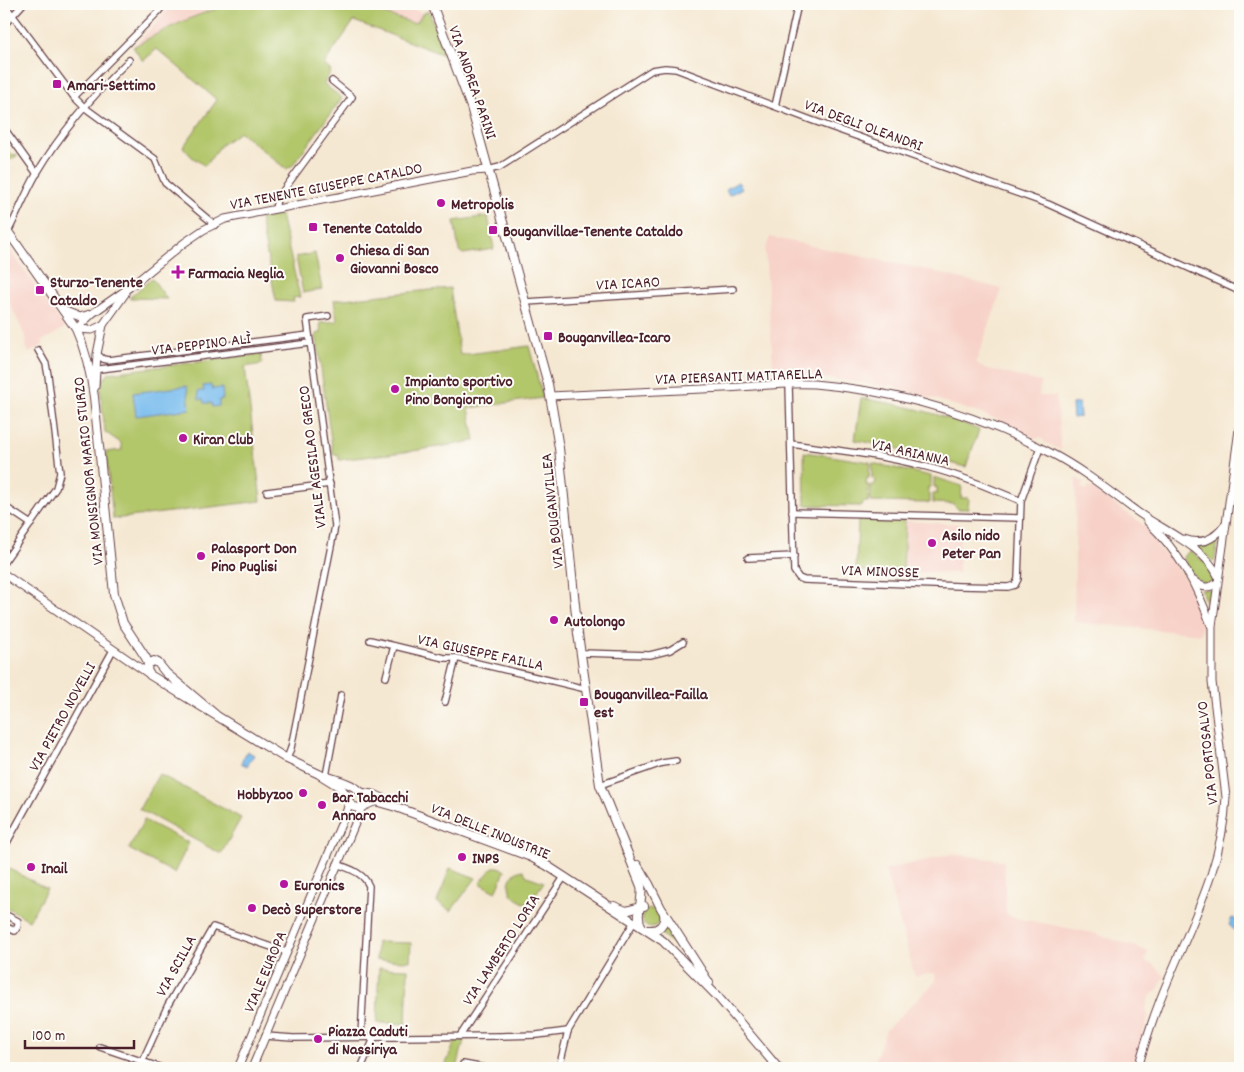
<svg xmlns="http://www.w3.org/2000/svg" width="1244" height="1072" font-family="Dekko,sans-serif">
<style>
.built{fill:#f7d1c7}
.green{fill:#b2c66a;stroke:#7e724a}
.water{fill:#78bcee;stroke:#616e8c}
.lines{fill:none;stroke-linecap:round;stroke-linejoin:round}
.minor-casing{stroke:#643d44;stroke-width:8}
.tertiary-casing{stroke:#643d44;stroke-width:9}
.secondary-casing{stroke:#643d44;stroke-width:10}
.minor{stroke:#fff;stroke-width:5.5}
.tertiary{stroke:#fff;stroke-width:7}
.secondary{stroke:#fff;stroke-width:8}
.poi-dot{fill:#b5179e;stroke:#fdfcf7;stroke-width:2}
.labels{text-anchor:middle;stroke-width:4;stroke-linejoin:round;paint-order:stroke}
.street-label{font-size:16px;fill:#4a1f2b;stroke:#fdfcf7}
.poi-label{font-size:16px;font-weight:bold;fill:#4a1f2b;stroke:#fdfcf7;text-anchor:start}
</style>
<rect width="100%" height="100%" fill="#fdfcf7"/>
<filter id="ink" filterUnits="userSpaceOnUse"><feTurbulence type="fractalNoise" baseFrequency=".02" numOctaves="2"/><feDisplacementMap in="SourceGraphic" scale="10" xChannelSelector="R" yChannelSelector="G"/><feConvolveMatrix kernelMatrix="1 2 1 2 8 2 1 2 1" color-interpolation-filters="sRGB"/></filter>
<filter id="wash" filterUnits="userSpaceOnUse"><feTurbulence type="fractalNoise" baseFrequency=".0096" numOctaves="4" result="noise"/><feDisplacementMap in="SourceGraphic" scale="20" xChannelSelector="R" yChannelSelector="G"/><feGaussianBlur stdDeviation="1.12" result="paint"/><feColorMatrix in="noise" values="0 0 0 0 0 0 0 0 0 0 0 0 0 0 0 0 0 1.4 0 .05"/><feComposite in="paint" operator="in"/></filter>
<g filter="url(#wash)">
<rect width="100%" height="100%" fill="#f5e8d2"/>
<g class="built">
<polygon points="171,4 233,4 209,10 178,23 133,47 161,18"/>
<polygon points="354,4 412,4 413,9 421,12 422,14 418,21 413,23"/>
<polygon points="770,237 927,270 1002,289 976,362 981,367 1041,382 1039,396 1056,396 1061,450 1044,442 1044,440 1039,437 1037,439 999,420 939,400 898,389 896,386 893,385 889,385 886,388 865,383 808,376 774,378 765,250"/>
<polygon points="4,241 65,328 42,341 43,345 29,353 26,347 27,340 6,296 4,298"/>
<polygon points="1076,478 1084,483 1081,487 1086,490 1089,486 1141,523 1153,535 1157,546 1165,555 1168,553 1188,584 1199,608 1204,623 1202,623 1201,634 1074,622"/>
<polygon points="905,521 960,524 959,573 903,572"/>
<polygon points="952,854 1004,861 1006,912 1011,917 1093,933 1148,951 1145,961 1155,966 1165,976 1159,988 1149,997 1146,1008 1148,1017 1133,1068 872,1068 886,1030 936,981 935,973 915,976 885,870"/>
</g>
<g class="green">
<path d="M233,4H354L413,23L418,21L422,14L429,11L444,55L354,21L324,64L331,71L324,84L342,98L292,166L286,169L240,132L222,144L205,166L192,157L183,147L217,100L157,49L143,61L133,47C165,29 197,13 233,4Z"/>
<polygon points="4,145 10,154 18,155 4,164"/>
<polygon points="281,215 300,297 293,298 294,302 276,301 260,219"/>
<polygon points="488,216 494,249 463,254 459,251 454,221"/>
<polygon points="315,253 322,289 303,293 296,257"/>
<polygon points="152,278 167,299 129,298"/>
<polygon points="450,288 460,355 529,346 543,398 469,408 475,441 413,451 339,460 338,454 333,454 316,334 321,333 320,323 337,321 334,300"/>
<polygon points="261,354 262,364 245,367 261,501 113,519 106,452 122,450 121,443 105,432 100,387 102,386 102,384 100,383 109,373"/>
<path d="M861,398C901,405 941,413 979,430L966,467L891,447L855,440Z"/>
<polygon points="804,452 870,462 869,478 867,478 866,485 869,485 868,502 864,502 860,506 805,505"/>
<polygon points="872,463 931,476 931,487 928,487 928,493 930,494 930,503 870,502 871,485 874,485 875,479 872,478"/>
<polygon points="934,477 962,486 961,498 969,498 968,509 958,509 953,504 933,503 933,494 937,494 937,487 934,487"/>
<polygon points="858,520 905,521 903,572 856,571"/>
<polygon points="1218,537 1219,538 1214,562 1193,546 1208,543"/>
<path d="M1191,551L1207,564L1214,576L1210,585C1195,581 1188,571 1184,557L1188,552Z"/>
<polygon points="1201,589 1212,590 1209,612"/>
<polygon points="159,774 241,818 221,854 139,809"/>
<polygon points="144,820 189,843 174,873 129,849"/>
<polygon points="4,866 47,889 29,920 4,906"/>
<polygon points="493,867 499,867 505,871 496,892 480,883"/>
<polygon points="450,868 476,878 451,911 437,902"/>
<path d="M523,870L527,876L544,882L528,905C523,902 517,900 513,896C505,886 510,872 523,870Z"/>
<circle cx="651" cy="918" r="9"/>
<polygon points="667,926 682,950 681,951 660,933 665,931"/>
<polygon points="377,942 411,943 410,961 376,960"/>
<polygon points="379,968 408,969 406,1024 377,1023"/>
<polygon points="456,1040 464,1040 457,1068 444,1068"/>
</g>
<g class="water">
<polygon points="738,182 742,188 729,195 726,189"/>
<polygon points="211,385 212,389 222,388 223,399 219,400 219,406 212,407 211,403 204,403 203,399 199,400 198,391 204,391 203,386"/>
<polygon points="187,386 190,409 136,416 133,393"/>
<polygon points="1079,403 1080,417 1073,418 1072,404"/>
<polygon points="247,751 254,755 247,766 241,763"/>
<polygon points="1232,918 1235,919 1240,924 1240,933 1237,933 1229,925"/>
</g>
</g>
<g filter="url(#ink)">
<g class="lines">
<g class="minor-casing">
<g id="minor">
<polyline points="4,4 74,97 84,107 155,159 165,183 215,225"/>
<polyline points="4,25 23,4"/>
<polyline points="74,97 158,12 164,4"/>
<polyline points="775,106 798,4"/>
<polyline points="4,128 37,174"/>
<polyline points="488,170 500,167 652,70 665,68 676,69 811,120 1048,204 1235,289 1240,293"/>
<polyline points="275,209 277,199 352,97 332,81"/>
<path d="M8,232C18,213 26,192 37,173C62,131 94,94 129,60"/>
<polyline points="526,302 733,289"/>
<polyline points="97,354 103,359 108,360 309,335"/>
<polyline points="92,370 310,343"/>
<polyline points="789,385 794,571 799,578 804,580 960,586 1008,587 1015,585 1018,579 1021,501 1040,448"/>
<path d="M791,444C836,450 882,455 927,467C959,475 990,488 1021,501"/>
<polyline points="267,492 330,484"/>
<polyline points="4,506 31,524"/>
<polyline points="792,512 1020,518"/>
<polyline points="748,558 794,556"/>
<polyline points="4,562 56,488 60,473 48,375 46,364 38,350"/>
<polyline points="370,640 444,658 456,658 586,689"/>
<polyline points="581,653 650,655 670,650 683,642"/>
<polyline points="386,677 394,646"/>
<polyline points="445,702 456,658"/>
<polyline points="287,759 291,748 335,526 307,319 328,316"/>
<polyline points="326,776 341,695"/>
<polyline points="600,785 662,763 676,761"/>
<polyline points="4,848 113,650"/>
<path d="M337,864C349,869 363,872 369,886L361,1036"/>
<polyline points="4,914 18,921 18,926 15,931 4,926"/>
<polyline points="265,1036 293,1038 501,1036 537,1035 568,1031"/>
<polyline points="460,1036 564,877"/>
<polyline points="100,1047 162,1068"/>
<polyline points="142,1062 168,1005 213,927 286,952"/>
<polyline points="361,1068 375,1036"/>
<polyline points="462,1068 463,1064 485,1068"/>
<polyline points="559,1068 568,1031 634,922"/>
</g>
</g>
<g class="tertiary-casing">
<g id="tertiary">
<polyline points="63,310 80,317 90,314"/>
<polyline points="76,329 93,313 130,287 184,243 203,230 225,219 472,171 488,170"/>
<polyline points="76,329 92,330 103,325 125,294"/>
<polyline points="95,387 97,354 103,325"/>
<path d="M550,396C608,393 666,391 724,388C754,387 785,382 814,384C896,391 976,414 1049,452C1080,468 1108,490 1136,511C1162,530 1204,546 1218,576"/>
<path d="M1148,522C1180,553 1196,584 1211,625"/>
<path d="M1184,539C1200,545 1213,541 1224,526"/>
<polyline points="4,574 149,674"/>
<path d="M1194,581C1202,588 1208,589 1217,583"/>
<polyline points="238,1068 347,810 349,801"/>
<polyline points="252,1068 362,807"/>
<path d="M1138,1068C1144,1046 1151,1024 1159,1003C1185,935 1223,871 1226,797L1212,682V626L1240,422"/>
</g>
</g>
<g class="secondary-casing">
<g id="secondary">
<path d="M432,4L471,107L548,384L559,448L578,634L600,785L641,886C644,900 634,916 642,927"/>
<path d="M4,226L76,329C86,351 91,373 94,397L114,594L123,623L146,658L148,664"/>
<polyline points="216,715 166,673 158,663 154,661 148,664 147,670 150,675 287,759 319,774 340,787 346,795 350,804 354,807 359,808 375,801 396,807 531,857 546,865 663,941 718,997 778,1068"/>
<path d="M328,777C341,781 360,786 366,799L364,805"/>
<polyline points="363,793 375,795 386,800"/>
<polyline points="637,865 649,884 661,908 709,983"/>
<polyline points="614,906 626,911 644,906"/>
<path d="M648,930C659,931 666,924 664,913"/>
</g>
</g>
<use href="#minor" class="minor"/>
<use href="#tertiary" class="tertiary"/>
<use href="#secondary" class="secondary"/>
</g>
</g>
<g class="poi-dot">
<rect x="52" y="79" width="10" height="10" rx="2.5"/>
<circle cx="441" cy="203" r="5"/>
<rect x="308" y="222" width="10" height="10" rx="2.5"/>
<rect x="488" y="225" width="10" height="10" rx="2.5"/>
<circle cx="340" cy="258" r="5"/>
<path d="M175.5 264.5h5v5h5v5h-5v5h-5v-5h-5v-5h5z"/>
<rect x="35" y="285" width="10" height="10" rx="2.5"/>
<rect x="543" y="331" width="10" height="10" rx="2.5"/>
<circle cx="395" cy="389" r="5"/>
<circle cx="183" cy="438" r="5"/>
<circle cx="932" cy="543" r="5"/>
<circle cx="201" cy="556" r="5"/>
<circle cx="554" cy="620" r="5"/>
<rect x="579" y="697" width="10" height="10" rx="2.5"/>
<circle cx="303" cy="793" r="5"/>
<circle cx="322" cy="805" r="5"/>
<circle cx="462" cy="857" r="5"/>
<circle cx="31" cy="867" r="5"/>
<circle cx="284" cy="884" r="5"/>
<circle cx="252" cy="908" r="5"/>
<circle cx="318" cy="1039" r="5"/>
</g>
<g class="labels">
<g class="street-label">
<text transform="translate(474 82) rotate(71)" y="6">VIA ANDREA PARINI</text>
<text transform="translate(864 124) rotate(20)" y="6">VIA DEGLI OLEANDRI</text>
<text transform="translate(326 185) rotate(-11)" y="6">VIA TENENTE GIUSEPPE CATALDO</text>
<text transform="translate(628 282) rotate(-3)" y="6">VIA ICARO</text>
<text transform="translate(201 343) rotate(-7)" y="6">VIA PEPPINO ALÌ</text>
<text transform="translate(739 375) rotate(-2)" y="6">VIA PIERSANTI MATTARELLA</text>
<text transform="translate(911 451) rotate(13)" y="6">VIA ARIANNA</text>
<text transform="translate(311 457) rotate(-97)" y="6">VIALE AGESILAO GRECO</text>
<text transform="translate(87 471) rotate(-96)" y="6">VIA MONSIGNOR MARIO STURZO</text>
<text transform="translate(551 511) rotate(-96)" y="6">VIA BOUGANVILLEA</text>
<text transform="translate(880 570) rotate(2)" y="6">VIA MINOSSE</text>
<text transform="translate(481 651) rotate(12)" y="6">VIA GIUSEPPE FAILLA</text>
<text transform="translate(61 716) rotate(-61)" y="6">VIA PIETRO NOVELLI</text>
<text transform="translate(1206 753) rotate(-96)" y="6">VIA PORTOSALVO</text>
<text transform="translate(491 830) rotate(22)" y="6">VIA DELLE INDUSTRIE</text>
<text transform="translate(500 949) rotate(-57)" y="6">VIA LAMBERTO LORIA</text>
<text transform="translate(175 965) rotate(-61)" y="6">VIA SCILLA</text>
<text transform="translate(264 971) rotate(-67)" y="6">VIALE EUROPA</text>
</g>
<g class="poi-label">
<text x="67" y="90">Amari-Settimo</text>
<text x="451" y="209">Metropolis</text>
<text x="323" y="233">Tenente Cataldo</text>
<text x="503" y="236">Bouganvillae-Tenente Cataldo</text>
<text x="350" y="255">Chiesa di San<tspan x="350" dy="18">Giovanni Bosco</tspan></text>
<text x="188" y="278">Farmacia Neglia</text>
<text x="50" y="287">Sturzo-Tenente<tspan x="50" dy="18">Cataldo</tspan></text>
<text x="558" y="342">Bouganvillea-Icaro</text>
<text x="405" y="386">Impianto sportivo<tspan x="405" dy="18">Pino Bongiorno</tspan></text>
<text x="193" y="444">Kiran Club</text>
<text x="942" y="540">Asilo nido<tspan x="942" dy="18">Peter Pan</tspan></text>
<text x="211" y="553">Palasport Don<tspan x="211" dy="18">Pino Puglisi</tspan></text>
<text x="564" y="626">Autolongo</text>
<text x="594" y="699">Bouganvillea-Failla<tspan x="594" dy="18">est</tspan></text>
<text x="293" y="799" text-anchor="end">Hobbyzoo</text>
<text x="332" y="802">Bar Tabacchi<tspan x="332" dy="18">Annaro</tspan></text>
<text x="472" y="863">INPS</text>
<text x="41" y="873">Inail</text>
<text x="294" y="890">Euronics</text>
<text x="262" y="914">Decò Superstore</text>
<text x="328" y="1036">Piazza Caduti<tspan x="328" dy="18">di Nassiriya</tspan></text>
</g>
</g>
<rect width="1244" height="1072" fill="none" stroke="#fdfcf7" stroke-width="20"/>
<path d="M25 1040v8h109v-8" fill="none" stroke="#4a1f2b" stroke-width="2.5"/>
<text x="32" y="1040" font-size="15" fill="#4a1f2b" stroke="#fdfcf7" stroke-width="4" paint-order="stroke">100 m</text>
</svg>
